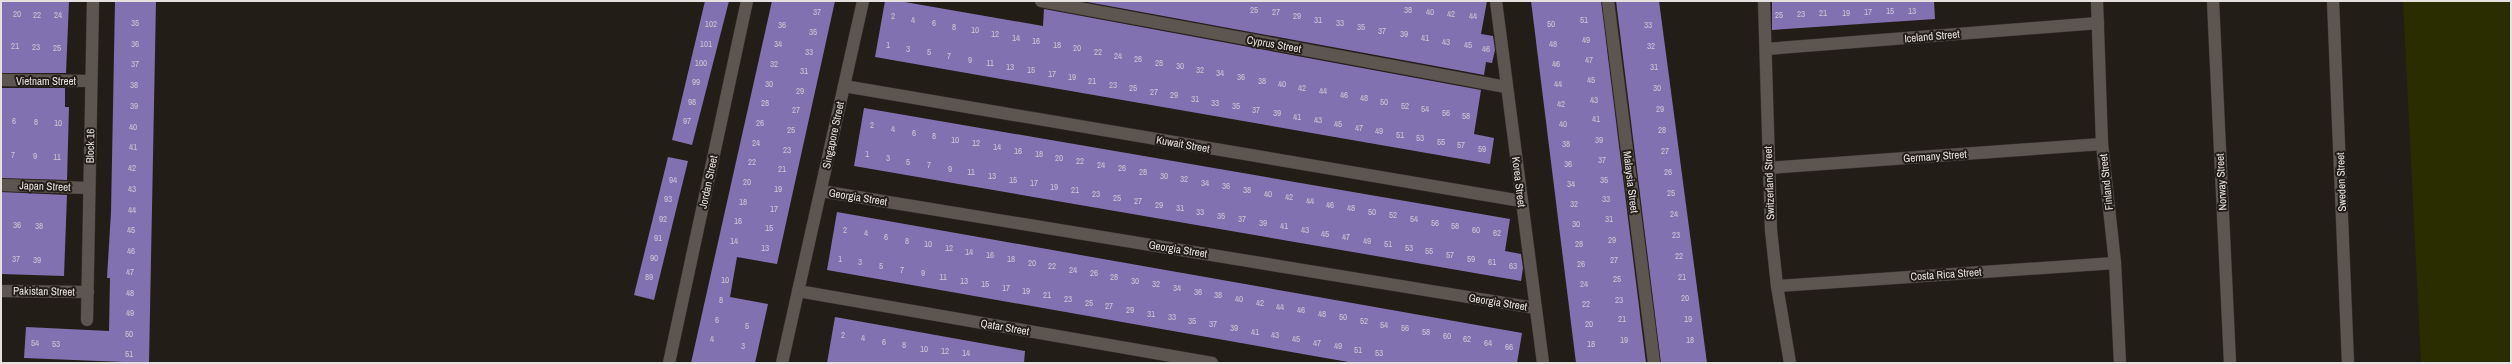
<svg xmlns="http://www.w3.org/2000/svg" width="2512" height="364" font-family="'Archivo Narrow',sans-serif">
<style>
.green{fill:#292d00}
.building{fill:#8271b1}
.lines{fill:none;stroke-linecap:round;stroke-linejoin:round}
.street-casing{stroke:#3c3734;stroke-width:13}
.street{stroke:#5d5650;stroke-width:12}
.labels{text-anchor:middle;stroke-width:4;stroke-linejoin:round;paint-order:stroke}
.number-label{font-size:9px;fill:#ccc5d3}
.street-label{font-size:11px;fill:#e5e1de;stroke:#231d18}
</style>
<rect width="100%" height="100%" fill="#231d18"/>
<polygon class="green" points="2403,1 2511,1 2511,363 2421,363"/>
<g class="building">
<polygon points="1,1 69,1 66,73 1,73"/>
<polygon points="115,1 156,1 149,363 24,358 26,327 109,331 110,278 107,278 111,212"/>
<polygon points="705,1 729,1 692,145 672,140"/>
<polygon points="772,1 835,1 777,264 737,257 730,297 768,304 755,363 691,363"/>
<polygon points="885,1 899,1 1043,26 1044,9 1481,90 1474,134 1494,138 1490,164 875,57"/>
<polygon points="1082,1 1487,1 1481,34 1493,36 1495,50 1492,63 1486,62 1484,75"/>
<polygon points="1531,1 1601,1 1646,363 1576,363"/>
<polygon points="1616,1 1659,1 1707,363 1661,363"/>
<polygon points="1772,1 1934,1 1935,19 1772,30"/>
<polygon points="1,88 65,88 65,107 69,107 67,180 1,178"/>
<polygon points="864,108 1510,219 1505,251 1521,254 1523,268 1521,281 854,166"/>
<polygon points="668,157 688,161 654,300 634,295"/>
<polygon points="1,192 67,195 64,276 1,274"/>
<polygon points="837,212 1522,333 1517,363 1354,363 827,270"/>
<polygon points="835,317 1025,351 1024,363 827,363"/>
</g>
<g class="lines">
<g class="street-casing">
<g id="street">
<polyline points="1041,1 1506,87"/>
<polyline points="1496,1 1543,363"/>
<polyline points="1608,1 1654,363"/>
<polyline points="1764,1 1771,230 1777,286 1790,363"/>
<polyline points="2097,1 2102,144 2115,263 2120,363"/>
<polyline points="2213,1 2230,363"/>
<polyline points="2333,1 2348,363"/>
<polyline points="1766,49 2098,23"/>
<polyline points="1,80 91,81"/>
<polyline points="844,86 1521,201"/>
<polyline points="1768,168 2102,144"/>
<polyline points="1,185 89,188"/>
<polyline points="821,191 1535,308"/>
<polyline points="1777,286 2115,263"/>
<polyline points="1,291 88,292"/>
<polyline points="798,291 1212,363"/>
<polyline points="87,320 93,1"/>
<polyline points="669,363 747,1"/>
<polyline points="782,363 863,1"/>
</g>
</g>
<use href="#street" class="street"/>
</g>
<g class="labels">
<g class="number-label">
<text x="1254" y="13">25</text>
<text x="1408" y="13">38</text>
<text x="1890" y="14">15</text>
<text x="1912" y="14">13</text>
<text x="817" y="15">37</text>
<text x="1276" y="15">27</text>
<text x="1430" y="15">40</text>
<text x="1868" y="15">17</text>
<text x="1823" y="16">21</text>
<text x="1846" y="16">19</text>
<text x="17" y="17">20</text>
<text x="1451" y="17">42</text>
<text x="1801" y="17">23</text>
<text x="37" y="18">22</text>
<text x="58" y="18">24</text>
<text x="1779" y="18">25</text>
<text x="893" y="19">2</text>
<text x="1297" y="19">29</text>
<text x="1473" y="19">44</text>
<text x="913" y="23">4</text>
<text x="1318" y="23">31</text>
<text x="1584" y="23">51</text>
<text x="135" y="26">35</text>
<text x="934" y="26">6</text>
<text x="1340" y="26">33</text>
<text x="711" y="27">102</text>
<text x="1551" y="27">50</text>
<text x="782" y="28">36</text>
<text x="1648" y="28">33</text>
<text x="954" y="30">8</text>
<text x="1361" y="30">35</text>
<text x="975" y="33">10</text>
<text x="1382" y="34">37</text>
<text x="813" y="35">35</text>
<text x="995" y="37">12</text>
<text x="1404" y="37">39</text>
<text x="1016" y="41">14</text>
<text x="1425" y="41">41</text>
<text x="1586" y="43">49</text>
<text x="1036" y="44">16</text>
<text x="1446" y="45">43</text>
<text x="135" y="47">36</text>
<text x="706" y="47">101</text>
<text x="778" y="47">34</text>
<text x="1553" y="47">48</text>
<text x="888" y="48">1</text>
<text x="1057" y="48">18</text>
<text x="1468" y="48">45</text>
<text x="15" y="49">21</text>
<text x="1651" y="49">32</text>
<text x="36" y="50">23</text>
<text x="57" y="51">25</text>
<text x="1077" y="51">20</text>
<text x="908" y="52">3</text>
<text x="1486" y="52">46</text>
<text x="809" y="55">33</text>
<text x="929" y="55">5</text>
<text x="1098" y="55">22</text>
<text x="949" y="59">7</text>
<text x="1118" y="59">24</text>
<text x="1138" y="62">26</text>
<text x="970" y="63">9</text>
<text x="1589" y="63">47</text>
<text x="701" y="66">100</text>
<text x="990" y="66">11</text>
<text x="1159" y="66">28</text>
<text x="135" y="67">37</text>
<text x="774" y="67">32</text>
<text x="1556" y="67">46</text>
<text x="1180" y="69">30</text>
<text x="1010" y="70">13</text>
<text x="1654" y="70">31</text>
<text x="1031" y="73">15</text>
<text x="1200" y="73">32</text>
<text x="804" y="74">31</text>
<text x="1220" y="76">34</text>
<text x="1052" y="77">17</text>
<text x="1072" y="80">19</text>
<text x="1241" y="80">36</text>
<text x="1591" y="83">45</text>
<text x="1092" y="84">21</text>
<text x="1262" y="84">38</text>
<text x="696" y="85">99</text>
<text x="769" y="87">30</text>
<text x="1282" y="87">40</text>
<text x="1558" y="87">44</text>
<text x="134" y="88">38</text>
<text x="1113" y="88">23</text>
<text x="1133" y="91">25</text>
<text x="1302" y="91">42</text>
<text x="1657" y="91">30</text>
<text x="800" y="94">29</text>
<text x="1323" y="94">44</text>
<text x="1154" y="95">27</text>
<text x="1174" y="98">29</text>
<text x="1344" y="98">46</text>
<text x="1364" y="101">48</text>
<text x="1195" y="102">31</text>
<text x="1594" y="103">43</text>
<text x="692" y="105">98</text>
<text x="1384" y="105">50</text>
<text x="765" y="106">28</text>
<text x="1215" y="106">33</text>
<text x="1561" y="107">42</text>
<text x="134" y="109">39</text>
<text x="1236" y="109">35</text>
<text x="1405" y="109">52</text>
<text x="1425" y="112">54</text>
<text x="1660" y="112">29</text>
<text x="796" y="113">27</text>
<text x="1256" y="113">37</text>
<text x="1277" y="116">39</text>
<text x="1446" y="116">56</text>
<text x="1466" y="119">58</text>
<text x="1297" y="120">41</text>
<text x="1596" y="122">41</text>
<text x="1318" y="123">43</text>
<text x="14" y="124">6</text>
<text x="687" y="124">97</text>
<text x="36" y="125">8</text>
<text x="58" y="126">10</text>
<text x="760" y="126">26</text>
<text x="1338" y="127">45</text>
<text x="1563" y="127">40</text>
<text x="872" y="128">2</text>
<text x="133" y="130">40</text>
<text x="1359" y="131">47</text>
<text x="893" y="132">4</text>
<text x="791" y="133">25</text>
<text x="1662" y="133">28</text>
<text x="1379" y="134">49</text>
<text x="914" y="136">6</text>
<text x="1400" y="138">51</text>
<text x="934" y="139">8</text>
<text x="1420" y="141">53</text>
<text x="955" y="143">10</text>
<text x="1599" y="143">39</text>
<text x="1441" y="145">55</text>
<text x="756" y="146">24</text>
<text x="976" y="146">12</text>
<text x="1566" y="147">38</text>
<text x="1461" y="148">57</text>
<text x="133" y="150">41</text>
<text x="997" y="150">14</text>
<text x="1482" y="152">59</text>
<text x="787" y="153">23</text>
<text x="1018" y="154">16</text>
<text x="1665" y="154">27</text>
<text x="867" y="157">1</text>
<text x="1039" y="157">18</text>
<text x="13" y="158">7</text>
<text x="35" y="159">9</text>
<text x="57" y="160">11</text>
<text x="888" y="161">3</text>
<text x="1059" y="161">20</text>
<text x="1602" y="163">37</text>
<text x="1080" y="164">22</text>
<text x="752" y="165">22</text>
<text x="908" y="165">5</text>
<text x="1568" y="167">36</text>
<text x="929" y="168">7</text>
<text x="1101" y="168">24</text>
<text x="132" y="171">42</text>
<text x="1122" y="171">26</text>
<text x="782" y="172">21</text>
<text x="950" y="172">9</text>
<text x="971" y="175">11</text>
<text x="1143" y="175">28</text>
<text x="1668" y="175">26</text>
<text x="992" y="179">13</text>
<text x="1164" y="179">30</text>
<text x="1184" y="182">32</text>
<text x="673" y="183">94</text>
<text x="1013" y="183">15</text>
<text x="1604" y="183">35</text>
<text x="747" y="185">20</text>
<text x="1034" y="186">17</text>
<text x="1205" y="186">34</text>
<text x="1571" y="187">34</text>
<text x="1226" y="189">36</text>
<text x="1054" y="190">19</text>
<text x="132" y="192">43</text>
<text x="778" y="192">19</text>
<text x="1075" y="193">21</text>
<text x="1247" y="193">38</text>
<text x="1671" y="196">25</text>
<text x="1096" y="197">23</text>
<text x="1268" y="197">40</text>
<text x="1289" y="200">42</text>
<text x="1117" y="201">25</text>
<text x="668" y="202">93</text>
<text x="1606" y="202">33</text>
<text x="1138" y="204">27</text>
<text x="1310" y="204">44</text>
<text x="743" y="205">18</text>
<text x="1574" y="207">32</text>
<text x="1159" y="208">29</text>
<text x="1330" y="208">46</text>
<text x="1180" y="211">31</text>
<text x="1351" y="211">48</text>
<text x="774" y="212">17</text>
<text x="132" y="213">44</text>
<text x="1200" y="215">33</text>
<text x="1372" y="215">50</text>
<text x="1674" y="217">24</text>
<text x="1393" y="218">52</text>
<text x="1221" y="219">35</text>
<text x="663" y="222">92</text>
<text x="1242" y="222">37</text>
<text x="1414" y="222">54</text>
<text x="1609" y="222">31</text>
<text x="738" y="224">16</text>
<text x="1263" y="226">39</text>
<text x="1435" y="226">56</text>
<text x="1576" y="227">30</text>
<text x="17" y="228">36</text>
<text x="39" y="229">38</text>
<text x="1284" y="229">41</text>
<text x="1455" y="229">58</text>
<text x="769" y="231">15</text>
<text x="131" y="233">45</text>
<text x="845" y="233">2</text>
<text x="1305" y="233">43</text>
<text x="1476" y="233">60</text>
<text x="866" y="236">4</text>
<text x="1497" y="236">62</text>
<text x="1325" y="237">45</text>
<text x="1676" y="238">23</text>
<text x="886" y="240">6</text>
<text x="1346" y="240">47</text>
<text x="658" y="241">91</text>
<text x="1612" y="243">29</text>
<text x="734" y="244">14</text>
<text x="907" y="244">8</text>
<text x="1367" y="244">49</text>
<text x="928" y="247">10</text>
<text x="1388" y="247">51</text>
<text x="1579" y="247">28</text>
<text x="765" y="251">13</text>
<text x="949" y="251">12</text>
<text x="1409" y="251">53</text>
<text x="131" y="254">46</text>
<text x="1429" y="254">55</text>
<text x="969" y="255">14</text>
<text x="990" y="258">16</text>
<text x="1450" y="258">57</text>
<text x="1679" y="259">22</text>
<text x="654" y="261">90</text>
<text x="16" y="262">37</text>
<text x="840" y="262">1</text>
<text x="1011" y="262">18</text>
<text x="1471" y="262">59</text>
<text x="37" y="263">39</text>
<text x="1614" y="263">27</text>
<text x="860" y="265">3</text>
<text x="1492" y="265">61</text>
<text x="1032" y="266">20</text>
<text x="1581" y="267">26</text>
<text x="881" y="269">5</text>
<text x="1052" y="269">22</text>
<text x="1513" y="269">63</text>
<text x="902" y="273">7</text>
<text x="1073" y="273">24</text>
<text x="130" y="275">47</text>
<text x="923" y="276">9</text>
<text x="1094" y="276">26</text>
<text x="649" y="280">89</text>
<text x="943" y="280">11</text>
<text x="1114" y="280">28</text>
<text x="1682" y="280">21</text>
<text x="1617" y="282">25</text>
<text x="725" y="283">10</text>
<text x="964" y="284">13</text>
<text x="1135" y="284">30</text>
<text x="985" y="287">15</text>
<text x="1156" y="287">32</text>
<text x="1584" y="287">24</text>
<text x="1006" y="291">17</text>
<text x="1177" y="291">34</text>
<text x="1026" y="294">19</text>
<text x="1198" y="295">36</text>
<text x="130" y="296">48</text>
<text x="1047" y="298">21</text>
<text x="1218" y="298">38</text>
<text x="1685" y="301">20</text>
<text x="1068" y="302">23</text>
<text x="1239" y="302">40</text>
<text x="721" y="303">8</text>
<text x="1619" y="303">23</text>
<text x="1089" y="306">25</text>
<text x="1260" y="306">42</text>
<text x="1586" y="307">22</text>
<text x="1109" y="309">27</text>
<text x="1280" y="310">44</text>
<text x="1130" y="313">29</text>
<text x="1301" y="313">46</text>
<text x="130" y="316">49</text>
<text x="1151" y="317">31</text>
<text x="1322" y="317">48</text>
<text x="1172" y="320">33</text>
<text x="1343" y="320">50</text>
<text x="1622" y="322">21</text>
<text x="1688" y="322">19</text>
<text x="717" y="323">6</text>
<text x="1192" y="324">35</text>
<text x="1364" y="324">52</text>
<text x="1213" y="327">37</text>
<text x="1589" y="327">20</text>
<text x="1384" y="328">54</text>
<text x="747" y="329">5</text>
<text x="1234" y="331">39</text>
<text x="1405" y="331">56</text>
<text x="1255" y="335">41</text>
<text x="1426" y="335">58</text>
<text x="129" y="337">50</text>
<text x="843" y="338">2</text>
<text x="1275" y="338">43</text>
<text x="1447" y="339">60</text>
<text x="863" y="341">4</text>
<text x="712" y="342">4</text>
<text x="1296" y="342">45</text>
<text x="1467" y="342">62</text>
<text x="1624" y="343">19</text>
<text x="1690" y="343">18</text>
<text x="884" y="345">6</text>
<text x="35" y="346">54</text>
<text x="1317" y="346">47</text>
<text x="1488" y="346">64</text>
<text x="56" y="347">53</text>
<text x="1591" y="347">18</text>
<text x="904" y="348">8</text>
<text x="743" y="349">3</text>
<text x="1338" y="349">49</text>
<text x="1509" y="350">66</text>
<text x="924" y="352">10</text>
<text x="1358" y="353">51</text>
<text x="945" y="354">12</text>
<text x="966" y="356">14</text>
<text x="1379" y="356">53</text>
<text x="129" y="357">51</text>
</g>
<g class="street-label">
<text transform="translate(1932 36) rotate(-5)" y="4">Iceland Street</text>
<text transform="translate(1274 44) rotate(10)" y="4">Cyprus Street</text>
<text x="46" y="85">Vietnam Street</text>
<text transform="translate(833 135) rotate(-78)" y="4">Singapore Street</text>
<text transform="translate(1183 144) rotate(10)" y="4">Kuwait Street</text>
<text transform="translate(90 146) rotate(-89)" y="4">Block 16</text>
<text transform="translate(1935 156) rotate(-4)" y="4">Germany Street</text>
<text transform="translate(708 182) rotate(-78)" y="4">Jordan Street</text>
<text transform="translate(1519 182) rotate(83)" y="4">Korea Street</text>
<text transform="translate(1631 182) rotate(83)" y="4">Malaysia Street</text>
<text transform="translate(2106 182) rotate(-96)" y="4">Finland Street</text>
<text transform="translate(2221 182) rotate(-93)" y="4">Norway Street</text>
<text transform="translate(2341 182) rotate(-92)" y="4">Sweden Street</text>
<text transform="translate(1769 183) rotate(-92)" y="4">Switzerland Street</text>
<text transform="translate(45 186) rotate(2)" y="4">Japan Street</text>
<text transform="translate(858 197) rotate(9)" y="4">Georgia Street</text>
<text transform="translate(1178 249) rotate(9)" y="4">Georgia Street</text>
<text transform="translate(1946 274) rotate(-4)" y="4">Costa Rica Street</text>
<text transform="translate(44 291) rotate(1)" y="4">Pakistan Street</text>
<text transform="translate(1498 302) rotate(9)" y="4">Georgia Street</text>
<text transform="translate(1005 327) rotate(10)" y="4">Qatar Street</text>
</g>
</g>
<rect width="2512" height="364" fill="none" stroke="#e5e1de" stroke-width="4"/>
</svg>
